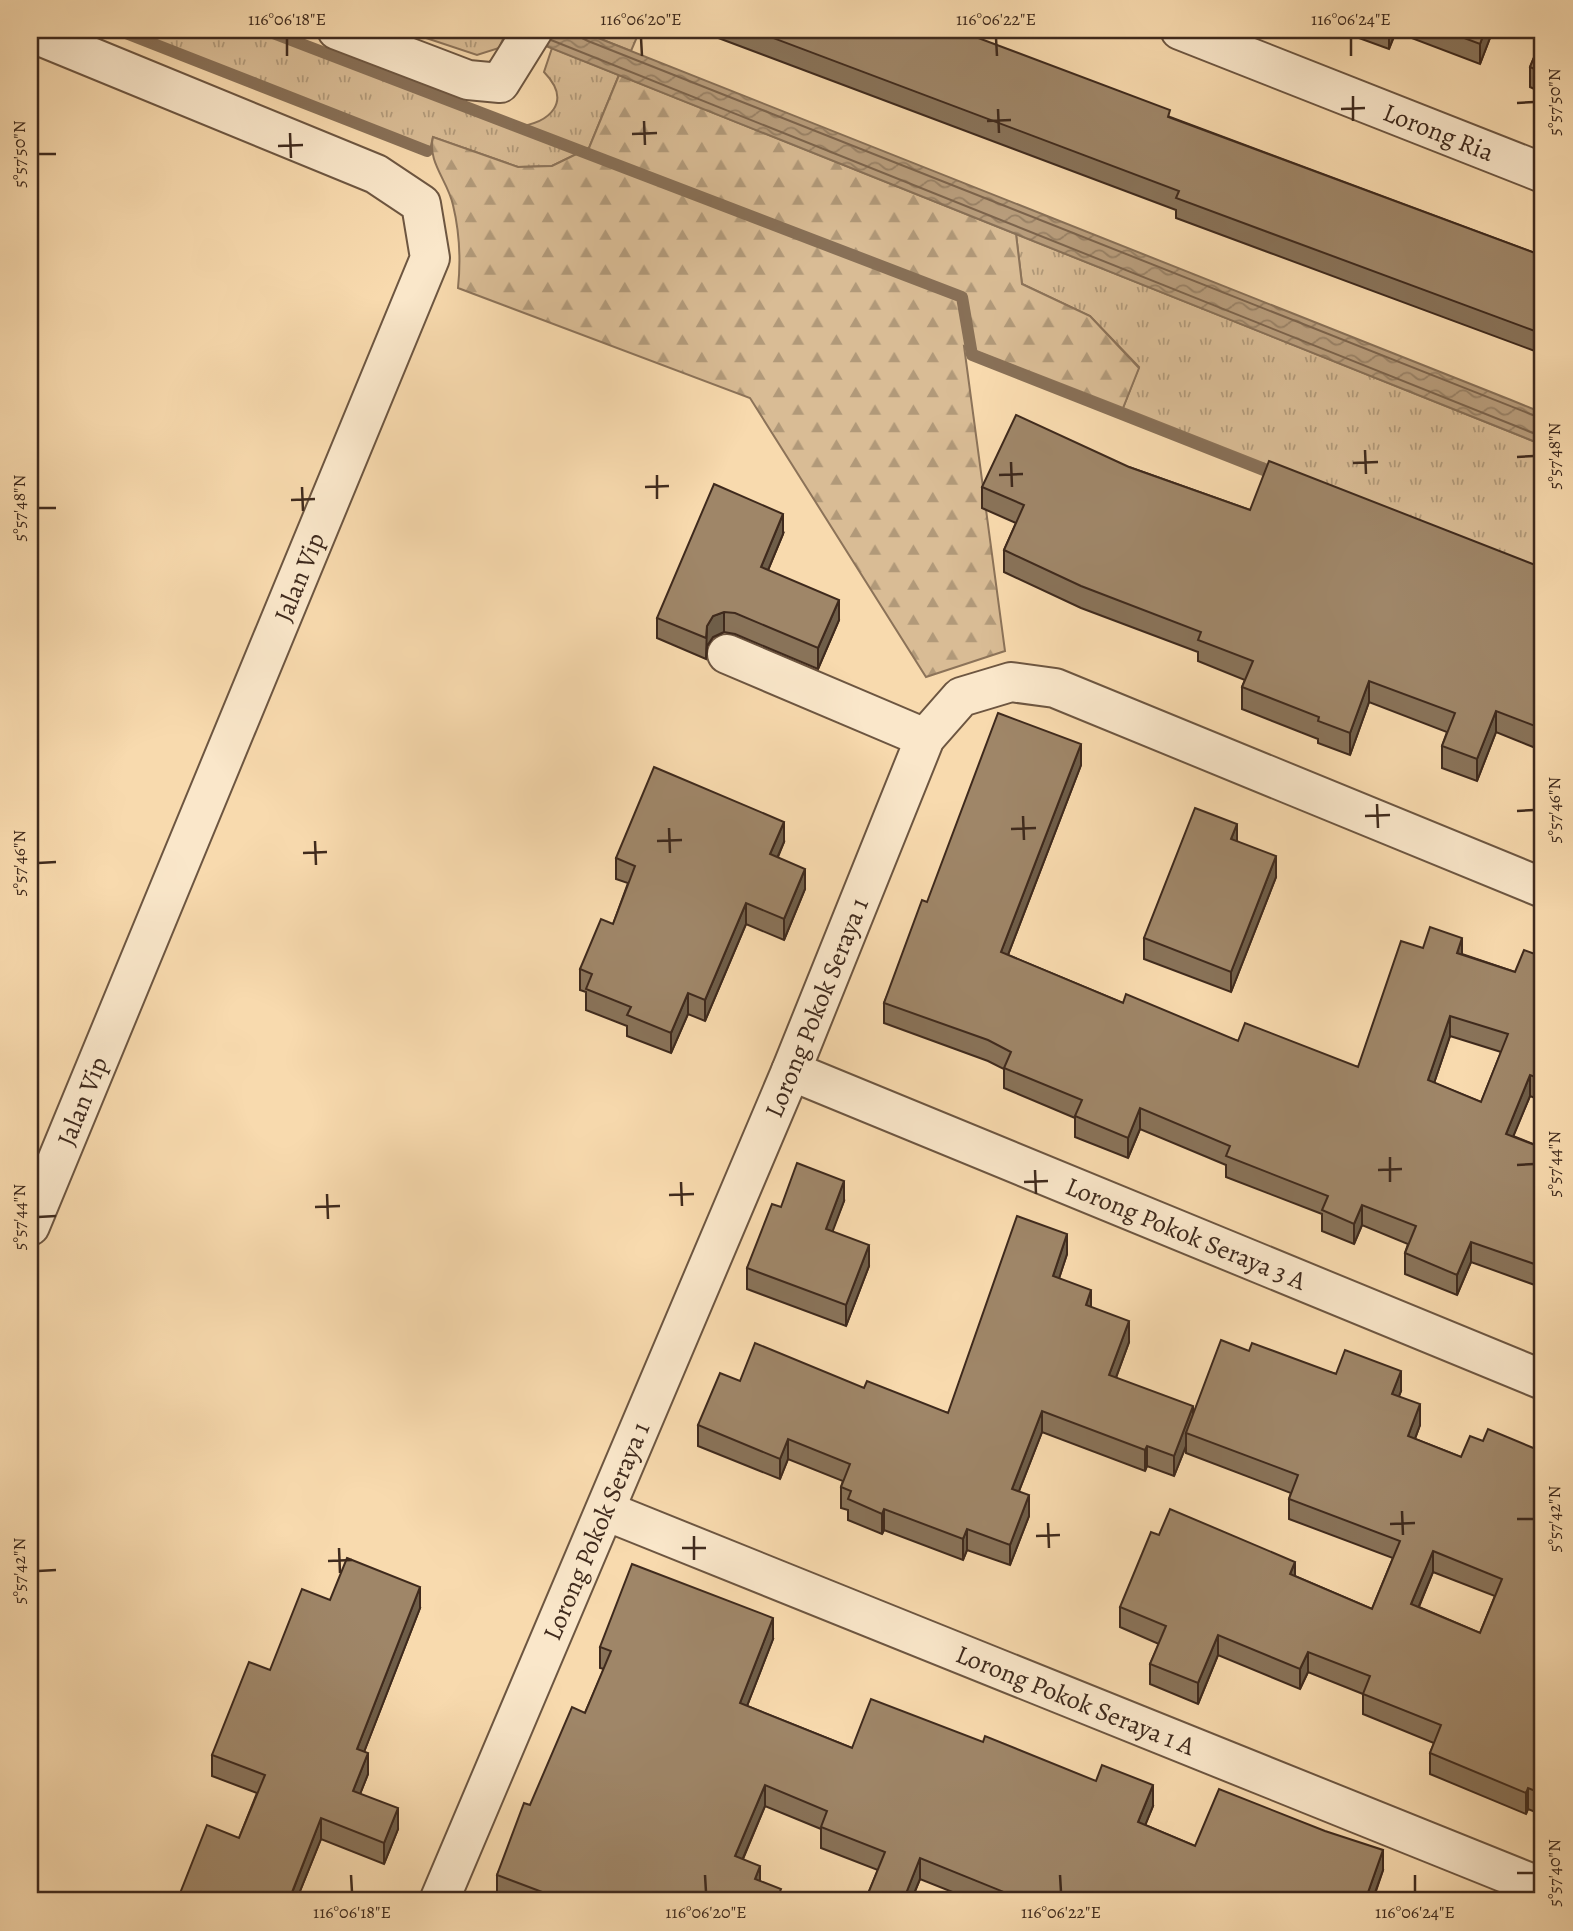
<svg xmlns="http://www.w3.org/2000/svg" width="1573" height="1931" font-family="Alegreya,serif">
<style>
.grass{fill:url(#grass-tufts);stroke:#8c7359;stroke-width:2}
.forest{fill:url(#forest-firs);stroke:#8c7359;stroke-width:2}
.water{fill:url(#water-waves);stroke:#887057;stroke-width:2}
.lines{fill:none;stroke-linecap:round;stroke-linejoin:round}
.shore{stroke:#7c644d;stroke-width:2}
.stream{stroke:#887057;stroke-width:12}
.minor-casing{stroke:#6d5641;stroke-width:42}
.minor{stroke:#fae7ca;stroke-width:38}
.wall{fill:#897359;stroke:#3f2a1d;stroke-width:2;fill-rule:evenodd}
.shaded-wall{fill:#6f5e49;stroke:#3f2a1d;stroke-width:2}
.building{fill:#9f8668;stroke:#3f2a1d;stroke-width:2;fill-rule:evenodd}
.ticks{fill:none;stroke:#3f2a1d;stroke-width:2.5}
.labels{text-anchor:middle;stroke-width:6;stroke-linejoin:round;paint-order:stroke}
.street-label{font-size:26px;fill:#3f2a1d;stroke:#fae7ca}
.neatline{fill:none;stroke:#3f2a1d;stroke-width:2.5}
.ticks-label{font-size:18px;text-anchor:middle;fill:#3f2a1d}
</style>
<defs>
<pattern id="grass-tufts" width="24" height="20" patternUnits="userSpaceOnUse" patternTransform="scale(1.75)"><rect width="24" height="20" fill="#d9bc95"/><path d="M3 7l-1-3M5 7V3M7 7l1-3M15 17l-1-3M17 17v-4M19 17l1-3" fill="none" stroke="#b19979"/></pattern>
<pattern id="forest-firs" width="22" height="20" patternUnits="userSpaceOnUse" patternTransform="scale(1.75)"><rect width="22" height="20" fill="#d9bc95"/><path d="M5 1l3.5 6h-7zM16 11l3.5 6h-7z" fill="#b19979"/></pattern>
<pattern id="water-waves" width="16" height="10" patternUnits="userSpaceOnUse" patternTransform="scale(1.75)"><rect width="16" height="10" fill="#b99e7d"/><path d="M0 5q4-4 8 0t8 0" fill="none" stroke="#988166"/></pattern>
</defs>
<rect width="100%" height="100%" fill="#f8daae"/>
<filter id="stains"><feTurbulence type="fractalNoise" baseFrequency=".00286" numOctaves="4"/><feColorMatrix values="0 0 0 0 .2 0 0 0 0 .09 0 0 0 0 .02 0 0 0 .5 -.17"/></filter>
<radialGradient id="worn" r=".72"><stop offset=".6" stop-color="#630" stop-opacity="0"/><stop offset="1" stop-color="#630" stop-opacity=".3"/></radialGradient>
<g class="grass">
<path d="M127,30H255L516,127C550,123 573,102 544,72L552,48L619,75L589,148L552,166L518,167L433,137L430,150Z"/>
<polygon points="402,30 507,30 499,48 477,55"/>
<polygon points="578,30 640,30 631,51"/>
<polygon points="1016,234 1543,445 1543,573 1123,408 1139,367 1090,316 1022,284"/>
</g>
<path class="forest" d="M619,75L1016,234L1022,284L1090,316L1139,368L1123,408L964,346L1005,651L926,677L750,398L458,288C461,259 460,234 453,205C448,181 427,162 433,137L518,167L552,166L589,148Z"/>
<polygon class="water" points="506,30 578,30 1511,400 1543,413 1543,445"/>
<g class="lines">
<g class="shore">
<polyline points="578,30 580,37 588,41 1543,419"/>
<polyline points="551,40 1543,437"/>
</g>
<g class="stream">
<polyline points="118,30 427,151"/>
<polyline points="265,30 962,297 972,355 1279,476"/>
</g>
<g class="minor-casing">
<g id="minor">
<polyline points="337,30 468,80 500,83 533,30"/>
<path id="s1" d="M1180,30L1543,173"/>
<polyline points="30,32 376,174 421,204 430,258 30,1226"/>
<polyline points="727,654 925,738"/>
<path id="s2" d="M791,1071L1543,1380"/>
<path id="s3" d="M606,1511L1543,1888"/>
<path id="s4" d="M439,1901L791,1071L925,738L961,697L1011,682L1055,688L1543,888"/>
</g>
</g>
<use href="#minor" class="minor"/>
</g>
<g class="wall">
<polygon points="697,30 957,30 1170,117 1543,256 1543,354 1176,218 1176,210"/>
<polygon points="1337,30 1493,30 1480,64 1396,32 1389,49"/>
<polygon points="1543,36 1543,93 1530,87 1530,67"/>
<polygon points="1129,467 1250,510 1543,568 1543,751 1496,732 1477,781 1442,768 1442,746 1447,732 1369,702 1350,755 1318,743 1318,739 1242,709 1242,687 1245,680 1198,661 1198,652 1081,608 1004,572 1004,550 1016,523 982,508 982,487"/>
<polygon points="783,534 768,570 839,620 818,669 735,634 724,632 713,637 707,646 706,659 657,638 657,618"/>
<path d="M1081,765L1008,955L1123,1003L1238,1041L1358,1067L1423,948L1462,954L1515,972L1543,957V1101L1530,1096L1513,1136L1543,1148V1288L1471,1262L1457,1295L1405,1274V1253L1408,1244L1362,1225L1354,1244L1322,1231V1214L1226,1177V1165L1140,1129L1128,1158L1075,1137V1118L1004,1088V1069L988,1061L884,1023V1003L927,902ZM1450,1036L1501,1052L1481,1102L1434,1083Z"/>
<polygon points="1237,841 1276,877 1231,992 1144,959 1144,938"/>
<polygon points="784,842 778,857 805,889 784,940 746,924 705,1021 688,1014 671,1053 627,1036 627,1026 586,1010 586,992 580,990 580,969 613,924 628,883 616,879 616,858"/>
<polygon points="844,1201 832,1231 869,1266 846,1326 747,1289 747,1268 781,1207"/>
<path d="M1067,1254L1059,1278L1129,1342L1116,1378L1193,1414L1249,1351L1401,1391L1399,1396L1420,1425L1415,1439L1461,1457L1483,1441L1543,1452V1815L1528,1809L1526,1814L1430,1774V1753L1434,1743L1363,1714V1694L1308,1672L1300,1689L1218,1655L1198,1704L1150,1684V1664L1159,1644L1120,1627V1607L1295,1576L1372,1609L1393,1558L1289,1519V1499L1291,1493L1186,1453V1446L1174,1476L1147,1466L1145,1471L1042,1432L1019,1491L1029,1516L1010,1565L967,1550L963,1560L884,1530L882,1534L848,1520V1510L841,1508V1487L843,1481L788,1459L780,1479L698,1446V1425L740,1381L864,1388L948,1413ZM1433,1572L1495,1596L1480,1633L1419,1607Z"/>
<polygon points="330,1600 420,1608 364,1752 368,1774 360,1794 398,1829 384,1864 321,1839 296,1901 177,1901 239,1838 257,1793 212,1776 212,1755 270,1670"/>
<polygon points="773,1639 747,1706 852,1748 1153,1806 1145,1825 1195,1846 1383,1870 1373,1900 1377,1901 975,1901 920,1879 911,1901 865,1901 878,1870 821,1848 821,1829 765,1806 743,1859 760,1881 781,1895 797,1901 511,1901 497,1896 497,1875 530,1805 585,1713 604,1669 600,1668 600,1647"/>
</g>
<g class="shaded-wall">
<polygon points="1389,30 1396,30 1389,49"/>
<polygon points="1485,30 1493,30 1480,64 1480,44"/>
<polygon points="783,514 783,534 761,587 761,567"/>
<polygon points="839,600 839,620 818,669 818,648"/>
<polygon points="724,612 724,632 713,637 707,646 706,659 707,626 713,616"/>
<polygon points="1369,681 1369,702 1350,755 1350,733"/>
<polygon points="1496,711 1496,732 1477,781 1477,759"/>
<polygon points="1081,744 1081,765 1001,973 1001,952"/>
<polygon points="784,822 784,842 770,874 770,854"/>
<polygon points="1237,824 1237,844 1231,839"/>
<polygon points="1276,856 1276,877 1231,992 1231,972"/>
<polygon points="805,869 805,889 784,940 784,919"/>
<polygon points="746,903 746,924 705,1021 705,1000"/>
<polygon points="1462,938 1462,959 1457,953"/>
<polygon points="688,993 688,1014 671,1053 671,1033"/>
<polygon points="1450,1016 1450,1036 1428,1101 1428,1080"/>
<polygon points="1530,1075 1530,1096 1506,1154 1506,1134"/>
<polygon points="1140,1108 1140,1129 1128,1158 1128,1138"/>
<polygon points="844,1181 844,1201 826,1249 826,1229"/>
<polygon points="1362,1205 1362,1225 1354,1244 1354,1224"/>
<polygon points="1067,1234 1067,1254 1053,1297 1053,1276"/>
<polygon points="1471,1242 1471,1262 1457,1295 1457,1275"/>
<polygon points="869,1245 869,1266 846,1326 846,1305"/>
<polygon points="1091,1290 1091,1311 1086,1305"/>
<polygon points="1129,1321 1129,1342 1109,1396 1109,1375"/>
<polygon points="1401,1371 1401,1391 1392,1414 1392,1394"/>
<polygon points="1420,1404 1420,1425 1408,1457 1408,1436"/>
<polygon points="1193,1406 1193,1427 1186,1433 1186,1446 1174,1476 1174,1456"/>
<polygon points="1042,1411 1042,1432 1012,1509 1012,1489"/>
<polygon points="788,1439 788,1459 780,1479 780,1459"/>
<polygon points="1147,1446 1147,1466 1145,1471 1145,1450"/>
<polygon points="1029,1495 1029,1516 1010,1565 1010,1545"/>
<polygon points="884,1509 884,1530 882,1534 882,1514"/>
<polygon points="967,1529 967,1550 963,1560 963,1539"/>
<polygon points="1433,1551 1433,1572 1411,1625 1411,1604"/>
<polygon points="1295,1562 1295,1582 1290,1574"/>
<polygon points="420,1587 420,1608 357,1770 357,1749"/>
<polygon points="773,1618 773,1639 740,1724 740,1703"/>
<polygon points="1218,1635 1218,1655 1198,1704 1198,1683"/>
<polygon points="1308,1652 1308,1672 1300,1689 1300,1669"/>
<polygon points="368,1753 368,1774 353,1812 353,1791"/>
<polygon points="765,1785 765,1806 735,1877 735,1856"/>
<polygon points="1153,1785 1153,1806 1138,1843 1138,1822"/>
<polygon points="1528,1788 1528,1809 1526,1814 1526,1793"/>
<polygon points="398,1808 398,1829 384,1864 384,1843"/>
<polygon points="321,1818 321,1839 296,1901 289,1901"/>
<polygon points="1383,1850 1383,1870 1372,1901 1366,1898"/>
<polygon points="920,1858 920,1879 911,1901 903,1901"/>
<polygon points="760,1866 760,1886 755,1879"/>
</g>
<g class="building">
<polygon points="752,30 957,30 1170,110 1168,117 1543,256 1543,334 1176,198 1179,191"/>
<polygon points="1443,30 1485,30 1480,44"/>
<polygon points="1543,36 1543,73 1530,67"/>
<polygon points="1016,415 1129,467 1250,510 1269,461 1543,568 1543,729 1496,711 1477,759 1442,746 1455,713 1369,681 1350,733 1318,721 1319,717 1242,687 1253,661 1198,640 1201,632 1081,586 1004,550 1024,505 982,487"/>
<polygon points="714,484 783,514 761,567 839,600 818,648 735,613 724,612 713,616 707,626 706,638 657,618"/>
<path d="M998,713L1081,744L1001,952L1123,1003L1126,994L1238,1041L1245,1023L1358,1067L1401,941L1423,948L1430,927L1462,938L1457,953L1515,972L1524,950L1543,957V1080L1530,1075L1506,1134L1543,1148V1267L1471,1242L1457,1275L1405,1253L1416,1226L1362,1205L1354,1224L1322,1210L1328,1196L1226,1156L1230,1146L1140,1108L1128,1138L1075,1116L1082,1100L1004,1068L1011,1052L988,1040L884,1003L922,900L927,902ZM1450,1016L1508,1034L1481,1102L1428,1080Z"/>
<polygon points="654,767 784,822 770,854 805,869 784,919 746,903 705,1000 688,993 671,1033 627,1015 631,1007 586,989 592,974 580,969 601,919 613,924 635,866 616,858"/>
<polygon points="1195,808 1237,824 1231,839 1276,856 1231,972 1144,938"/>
<polygon points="797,1163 844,1181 826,1229 869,1245 846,1305 747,1268 772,1204 781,1207"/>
<polygon points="1017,1216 1067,1234 1053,1276 1091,1290 1086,1305 1129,1321 1109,1375 1193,1406 1174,1456 1147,1446 1145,1450 1042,1411 1012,1489 1029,1495 1010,1545 967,1529 963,1539 884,1509 882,1514 848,1499 851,1491 841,1487 850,1464 788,1439 780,1459 698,1425 720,1373 740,1381 755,1343 864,1388 867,1381 948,1413"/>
<path d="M1221,1340L1249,1351L1252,1343L1336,1374L1345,1350L1401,1371L1392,1394L1420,1404L1408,1436L1461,1457L1470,1436L1483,1441L1488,1429L1543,1452V1794L1528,1788L1526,1793L1430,1753L1441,1725L1363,1694L1370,1676L1308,1652L1300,1669L1218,1635L1198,1683L1150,1664L1166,1626L1120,1607L1151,1532L1159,1535L1170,1509L1295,1562L1290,1574L1372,1609L1400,1541L1289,1499L1298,1475L1186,1433ZM1433,1551L1502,1579L1480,1633L1411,1604Z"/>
<polygon points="347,1558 420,1587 357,1749 368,1753 353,1791 398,1808 384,1843 321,1818 289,1900 292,1901 177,1901 207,1825 239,1838 265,1775 212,1755 249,1662 270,1670 302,1589 330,1600"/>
<polygon points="632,1564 773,1618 740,1703 852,1748 871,1699 983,1742 985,1736 1096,1781 1102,1765 1153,1785 1138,1822 1195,1846 1219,1789 1325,1831 1383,1850 1366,1898 1377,1901 1026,1901 920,1858 903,1901 865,1901 885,1852 821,1827 827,1811 765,1785 735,1856 760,1866 755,1879 781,1889 779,1894 797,1901 566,1901 497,1875 524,1803 530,1805 572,1707 585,1713 611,1651 600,1647"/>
</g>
<path class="ticks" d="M287,38V56M641,38L642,56M996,38L997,56M1351,38V56M1353,96V121M1517,103L1534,102M998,109L999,133M1341,109L1365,108M644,121L645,145M987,121L1011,120M290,133L291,158M632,134L657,133M278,146L303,145M38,154H56M1365,450L1366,474M1517,457L1534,456M1011,462L1012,487M1353,463L1378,462M657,475V499M999,475L1023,474M302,487L303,511M645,487L669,486M291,500L315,499M38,508H56M1377,804L1378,828M1517,811L1534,810M1023,816L1024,840M1365,816L1390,815M669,828L670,853M1011,829L1036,828M315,841L316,865M657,841L682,840M303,853L327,852M38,863L56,862M1390,1157V1182M1517,1165L1534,1164M1035,1170L1036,1194M1378,1170L1402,1169M681,1182L682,1206M1024,1182L1048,1181M327,1194L328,1219M669,1195L694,1194M315,1207L340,1206M38,1217L56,1216M1402,1511L1403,1535M1517,1519H1534M1048,1523L1049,1548M1390,1524L1415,1523M694,1536V1560M1036,1536L1060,1535M339,1548L340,1573M682,1548H706M328,1561L352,1560M38,1571L56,1570M1517,1873H1534M351,1875L352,1892M705,1875L706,1892M1060,1875L1061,1892M1415,1875V1892"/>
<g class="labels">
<g class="street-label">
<text dy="9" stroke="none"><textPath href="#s1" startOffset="278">Lorong Ria</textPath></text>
<text transform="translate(299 577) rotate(-68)" y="9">Jalan Vip</text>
<text dy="9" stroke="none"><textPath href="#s4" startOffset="970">Lorong Pokok Seraya 1</textPath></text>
<text transform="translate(82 1101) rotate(-68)" y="9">Jalan Vip</text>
<text dy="9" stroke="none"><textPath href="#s2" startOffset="427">Lorong Pokok Seraya 3 A</textPath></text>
<text dy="9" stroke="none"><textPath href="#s4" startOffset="402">Lorong Pokok Seraya 1</textPath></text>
<text dy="9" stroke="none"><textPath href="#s3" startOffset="506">Lorong Pokok Seraya 1 A</textPath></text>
</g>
</g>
<rect width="1573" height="1931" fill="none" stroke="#f8daae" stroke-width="77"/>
<rect x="38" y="38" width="1496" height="1854" class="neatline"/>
<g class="ticks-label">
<text x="287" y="25">116°06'18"E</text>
<text x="641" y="25">116°06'20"E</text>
<text x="996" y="25">116°06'22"E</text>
<text x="1351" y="25">116°06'24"E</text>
<text transform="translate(1554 102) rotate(-90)" y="6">5°57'50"N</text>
<text transform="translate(19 154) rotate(-90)" y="6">5°57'50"N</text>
<text transform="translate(1554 456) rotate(-90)" y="6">5°57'48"N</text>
<text transform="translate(19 508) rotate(-90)" y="6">5°57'48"N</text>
<text transform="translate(1554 810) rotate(-90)" y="6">5°57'46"N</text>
<text transform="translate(19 863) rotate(-90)" y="6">5°57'46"N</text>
<text transform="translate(1554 1164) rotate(-90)" y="6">5°57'44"N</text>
<text transform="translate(19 1217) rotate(-90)" y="6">5°57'44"N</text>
<text transform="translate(1554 1519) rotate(-90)" y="6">5°57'42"N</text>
<text transform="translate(19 1571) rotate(-90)" y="6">5°57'42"N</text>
<text transform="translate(1554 1873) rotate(-90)" y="6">5°57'40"N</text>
<text x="352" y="1918">116°06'18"E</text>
<text x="706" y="1918">116°06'20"E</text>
<text x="1061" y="1918">116°06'22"E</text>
<text x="1415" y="1918">116°06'24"E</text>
</g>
<rect width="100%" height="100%" filter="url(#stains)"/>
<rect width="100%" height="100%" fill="url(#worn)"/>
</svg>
